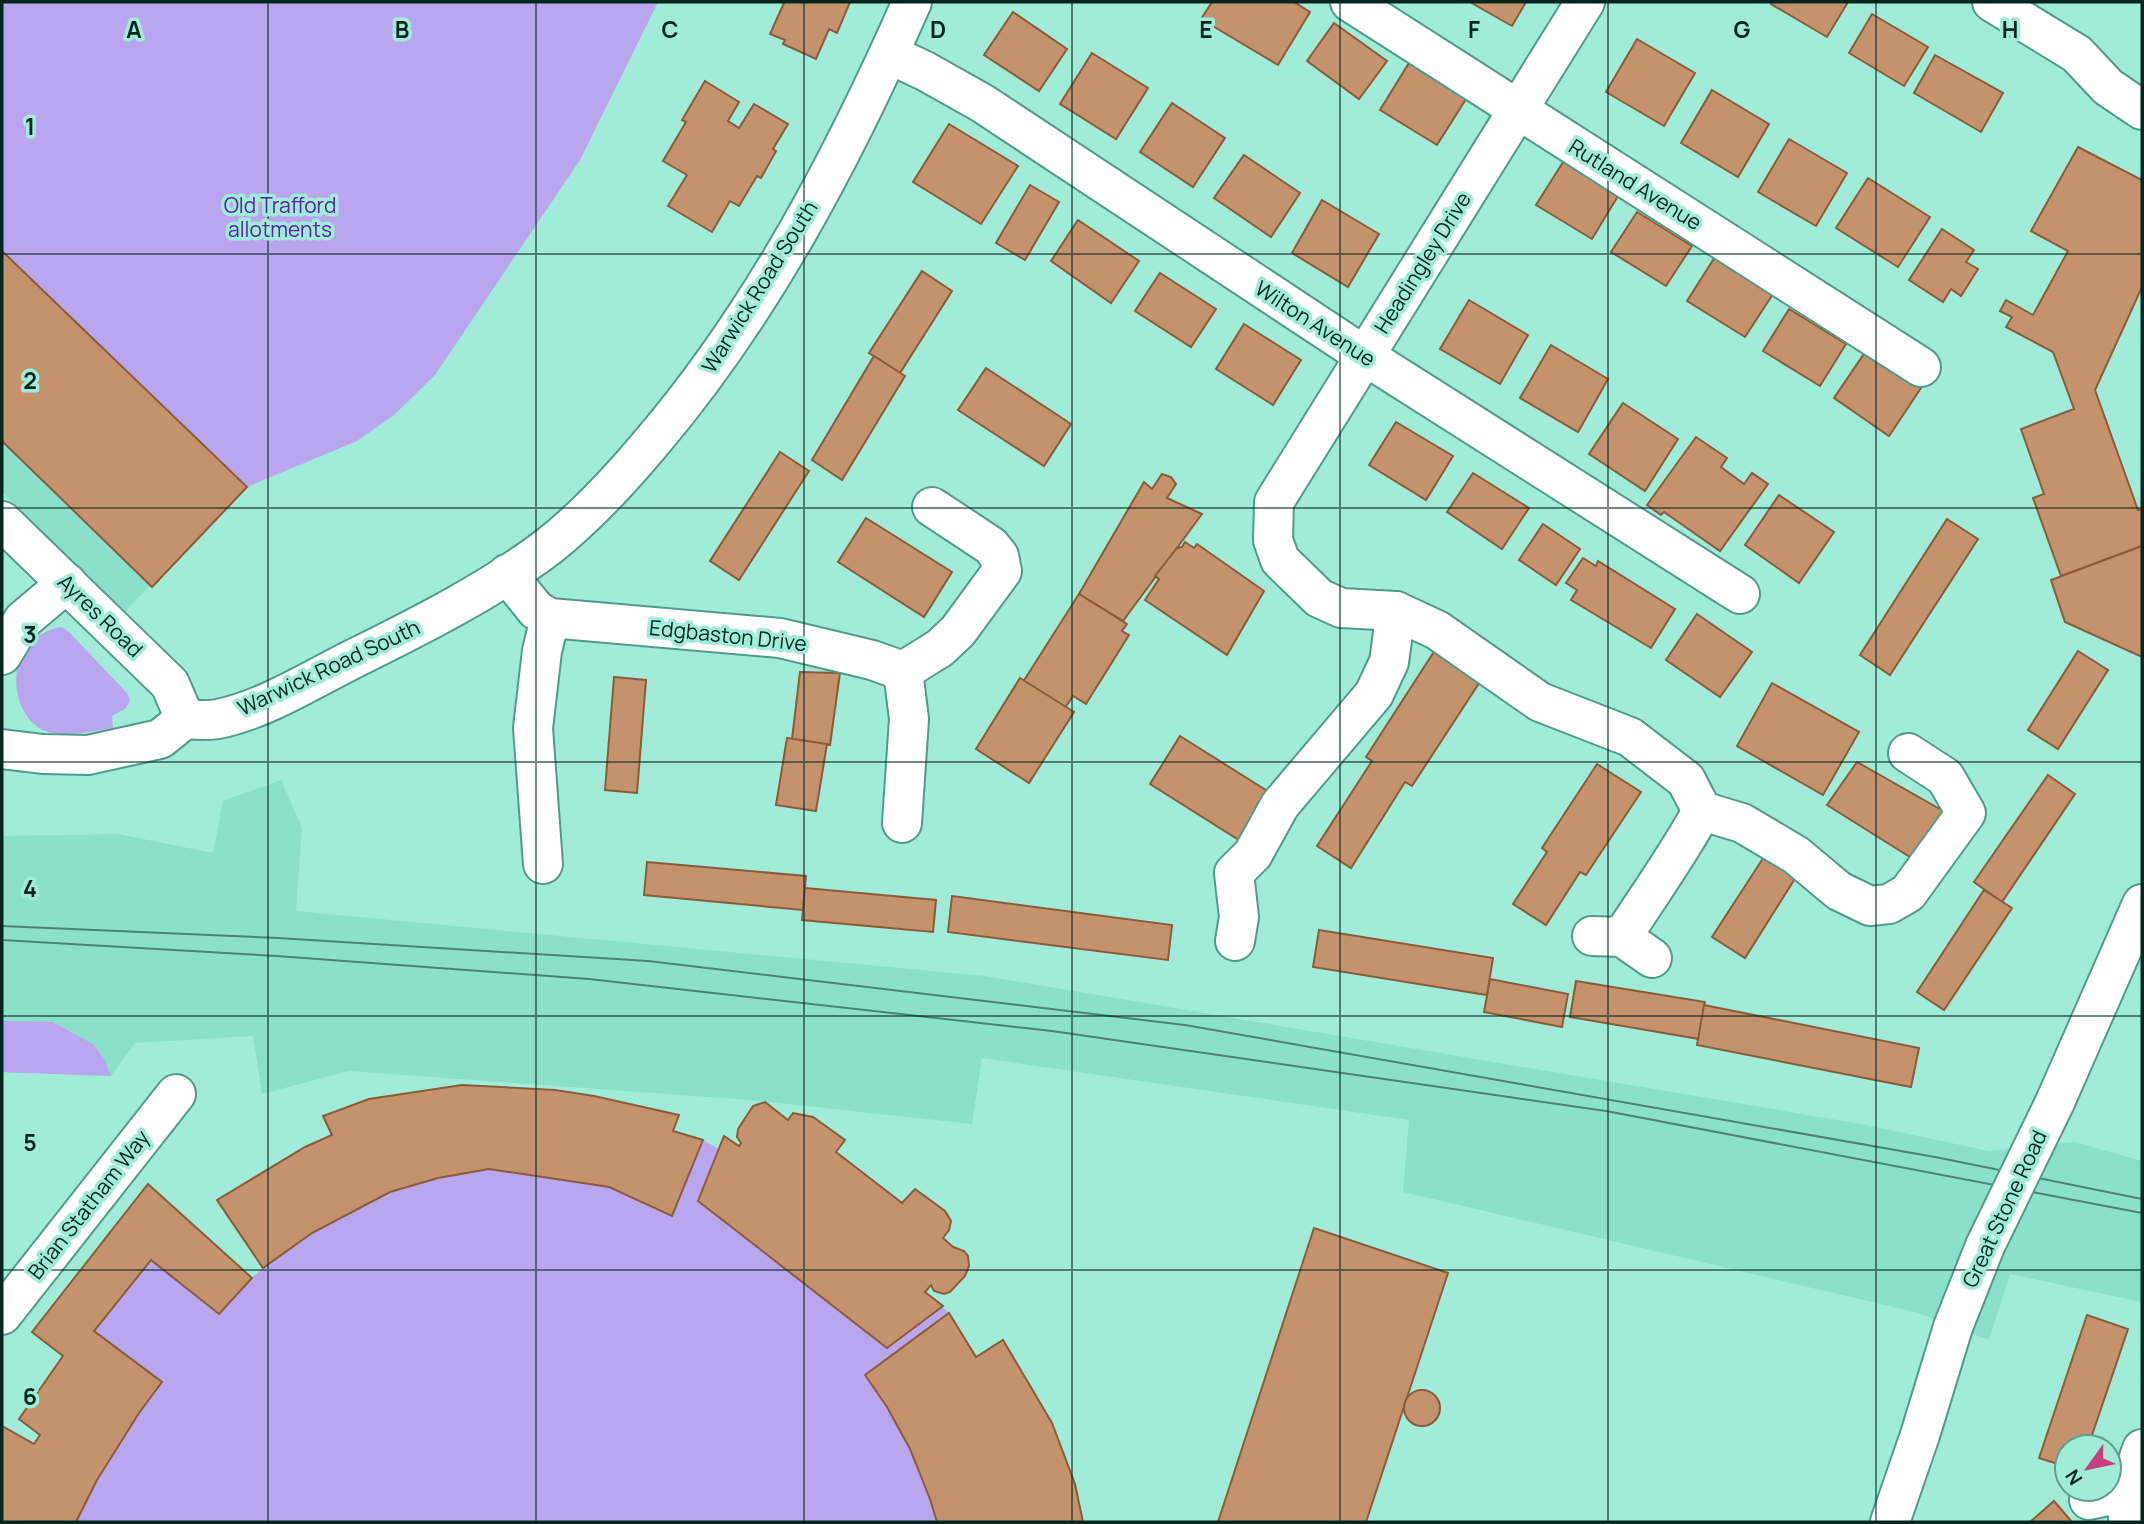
<svg xmlns="http://www.w3.org/2000/svg" width="2144" height="1524" font-family="Manrope,sans-serif">
<style>
.built{fill:#8be0cb}
.green{fill:#baa6ef}
.building{fill:#c5926e;stroke:#8b5c39;stroke-width:2}
.lines{fill:none;stroke-linecap:round;stroke-linejoin:round}
.minor-casing{stroke:#519b8a;stroke-width:42}
.tertiary-casing{stroke:#519b8a;stroke-width:42}
.minor{stroke:#fff;stroke-width:38}
.tertiary{stroke:#fff;stroke-width:38}
.tram{stroke:#4d8275;stroke-width:2}
.tertiary-bridge-casing{stroke:#519b8a;stroke-width:42;stroke-linecap:butt}
.tertiary-bridge{stroke:#fff;stroke-width:38}
.grid{fill:none;stroke:#05261f;stroke-width:2;stroke-opacity:0.55}
.labels{text-anchor:middle;stroke-width:7;stroke-linejoin:round;paint-order:stroke}
.street-label{font-size:21px;fill:#05261f;stroke:#a0ecd8}
.park-label{font-size:21px;fill:#5a21a5;stroke:#a0ecd8}
.grid-label{font-size:23px;text-anchor:middle;font-weight:bold;fill:#05261f;stroke:#a0ecd8;stroke-width:7;stroke-linejoin:round;paint-order:stroke}
</style>
<rect width="100%" height="100%" fill="#a0ecd8"/>
<g class="built">
<polygon points="2,251 247,487 124,612 2,492"/>
<polygon points="281,780 302,828 296,911 985,976 1861,1124 1989,1151 2075,1142 2142,1161 2142,1302 2010,1274 1989,1340 1915,1312 1403,1192 1409,1120 982,1058 972,1124 750,1100 349,1071 262,1094 253,1036 135,1043 111,1076 2,1072 2,836 118,834 213,853 223,801"/>
</g>
<g class="green">
<polygon points="2,2 658,2 580,160 435,375 394,415 357,441 247,487 2,251"/>
<path d="M61,627L68,631L127,693L130,700L126,708L112,716L113,728C92,731 63,739 43,730C15,716 9,673 25,649C32,637 49,629 61,627Z"/>
<polygon points="2,1021 52,1022 93,1044 104,1059 111,1076 2,1072"/>
<path d="M462,1085L555,1090L594,1096L679,1115L673,1131L703,1140L719,1149L724,1136L739,1146L741,1143C732,1129 746,1114 756,1104L765,1102L788,1120L793,1113L813,1117L845,1140L837,1152L902,1202L915,1189C934,1203 961,1212 943,1238C949,1244 963,1249 966,1254C976,1268 957,1290 944,1294L931,1285L926,1292L949,1313L976,1356L1003,1340L1052,1423L1075,1484L1083,1522H2V1426L35,1443L40,1435L19,1419L63,1356L32,1332L148,1184L252,1278L263,1268L217,1200L305,1147L331,1135L323,1116L369,1099Z"/>
</g>
<g class="building">
<polygon points="781,2 850,2 837,33 829,29 816,59 783,44 785,40 770,34 784,3"/>
<polygon points="1212,2 1294,2 1310,12 1278,65 1201,19"/>
<polygon points="1470,2 1526,2 1512,26"/>
<polygon points="1772,2 1848,2 1827,37 1771,4"/>
<polygon points="1013,12 1067,49 1039,91 984,55"/>
<polygon points="1872,14 1928,47 1904,86 1849,53"/>
<polygon points="1334,23 1387,61 1359,99 1307,61"/>
<polygon points="1637,39 1695,73 1664,126 1606,92"/>
<polygon points="1092,53 1148,88 1116,139 1060,104"/>
<polygon points="1935,55 2003,93 1981,132 1914,93"/>
<polygon points="1409,63 1466,99 1437,145 1380,110"/>
<polygon points="705,81 739,102 728,121 739,128 754,104 788,124 773,149 776,151 761,178 757,176 739,206 730,201 712,232 668,206 687,175 663,161 686,122 682,120"/>
<polygon points="1712,90 1769,124 1738,177 1681,143"/>
<polygon points="1172,103 1225,138 1193,187 1140,152"/>
<polygon points="949,124 1018,166 981,224 913,182"/>
<polygon points="1789,139 1847,173 1816,226 1758,192"/>
<polygon points="2078,147 2142,180 2142,287 2095,390 2138,510 2142,509 2142,546 2061,576 2033,498 2044,494 2021,429 2074,409 2053,352 2006,327 2012,317 2000,311 2006,300 2033,315 2068,251 2031,231"/>
<polygon points="1244,155 1300,193 1271,237 1214,198"/>
<polygon points="1563,162 1618,196 1592,239 1536,205"/>
<polygon points="1868,178 1930,217 1898,267 1836,228"/>
<polygon points="1030,185 1059,202 1025,260 996,243"/>
<polygon points="1322,200 1379,234 1348,287 1292,253"/>
<polygon points="1637,212 1692,246 1666,286 1611,252"/>
<polygon points="1078,220 1139,261 1111,303 1051,261"/>
<polygon points="1942,229 1974,250 1966,262 1978,269 1961,296 1951,289 1943,302 1909,280"/>
<polygon points="2,251 247,487 152,587 2,441"/>
<polygon points="1715,257 1773,294 1745,337 1687,301"/>
<polygon points="922,271 952,291 900,373 869,353"/>
<polygon points="1160,273 1216,309 1191,347 1135,311"/>
<polygon points="1469,300 1528,335 1500,384 1440,349"/>
<polygon points="1789,309 1846,344 1820,386 1763,351"/>
<polygon points="1244,324 1301,360 1273,405 1216,369"/>
<polygon points="1551,345 1608,379 1578,432 1520,398"/>
<polygon points="1868,348 1923,385 1889,436 1834,398"/>
<polygon points="874,356 905,376 842,480 812,460"/>
<polygon points="986,368 1071,424 1044,466 958,410"/>
<polygon points="1623,403 1678,439 1645,491 1589,454"/>
<polygon points="1396,422 1453,456 1426,500 1369,465"/>
<polygon points="1696,437 1727,458 1721,467 1744,484 1752,473 1768,484 1720,551 1664,512 1661,515 1647,505"/>
<polygon points="780,452 809,471 739,580 710,561"/>
<polygon points="1473,473 1529,508 1502,549 1447,512"/>
<polygon points="1162,474 1171,477 1176,484 1167,498 1202,514 1123,621 1079,594 1144,482 1152,489"/>
<polygon points="1779,495 1834,532 1799,583 1745,545"/>
<polygon points="866,518 952,572 924,617 838,562"/>
<polygon points="1947,519 1978,539 1890,675 1860,655"/>
<polygon points="1543,524 1580,549 1556,585 1519,560"/>
<polygon points="1185,542 1194,548 1197,544 1264,591 1227,655 1145,600 1159,579 1155,576 1177,548 1182,547"/>
<polygon points="2142,546 2142,657 2065,622 2051,580"/>
<polygon points="1583,558 1596,566 1598,561 1675,609 1651,648 1571,600 1577,590 1566,583"/>
<polygon points="1079,594 1127,624 1122,631 1129,635 1086,704 1073,696 1065,708 1023,682"/>
<polygon points="1697,614 1752,652 1720,697 1666,660"/>
<polygon points="1439,644 1485,674 1412,786 1405,782 1351,868 1317,846 1372,761 1366,757"/>
<polygon points="2078,651 2108,670 2058,749 2028,730"/>
<polygon points="800,672 840,673 830,745 792,739"/>
<polygon points="614,677 646,680 637,793 605,790"/>
<polygon points="1020,678 1074,712 1029,783 976,749"/>
<polygon points="1772,683 1859,732 1823,795 1737,746"/>
<polygon points="1180,736 1269,792 1239,840 1150,784"/>
<polygon points="787,738 827,744 816,811 776,805"/>
<polygon points="1857,762 1945,812 1913,859 1827,805"/>
<polygon points="1597,764 1641,792 1586,875 1580,872 1546,925 1513,904 1547,852 1542,848"/>
<polygon points="2048,775 2075,794 2002,902 1974,882"/>
<polygon points="1769,849 1801,869 1745,958 1712,937"/>
<polygon points="647,862 806,876 803,910 644,895"/>
<polygon points="805,888 936,900 933,932 802,920"/>
<polygon points="1984,890 2012,908 1944,1010 1917,992"/>
<polygon points="952,896 1172,925 1168,960 948,932"/>
<polygon points="1319,930 1493,958 1487,995 1313,967"/>
<polygon points="1490,979 1568,994 1562,1027 1484,1012"/>
<polygon points="1576,981 1705,1002 1699,1039 1570,1017"/>
<polygon points="1704,1005 1919,1048 1911,1087 1697,1045"/>
<polygon points="462,1085 555,1090 594,1096 679,1115 673,1131 703,1140 672,1216 609,1187 489,1169 438,1178 390,1192 312,1233 263,1268 217,1200 305,1147 332,1135 323,1116 369,1099"/>
<polygon points="765,1102 788,1120 793,1113 813,1117 845,1140 836,1152 902,1203 915,1189 945,1211 951,1221 949,1230 943,1238 953,1247 964,1251 968,1256 969,1266 965,1276 950,1292 944,1294 934,1291 931,1285 925,1292 943,1306 887,1348 698,1201 724,1136 739,1146 741,1143 737,1137 738,1129 753,1106"/>
<polygon points="148,1184 252,1278 219,1314 151,1260 94,1331 162,1382 139,1413 97,1480 76,1522 2,1522 2,1426 34,1444 40,1435 19,1419 63,1356 32,1332"/>
<polygon points="1314,1228 1448,1273 1366,1522 1218,1522"/>
<polygon points="949,1313 976,1357 1003,1340 1052,1423 1075,1484 1083,1522 937,1522 930,1499 910,1449 887,1407 865,1375"/>
<polygon points="2087,1315 2128,1329 2088,1447 2067,1447 2067,1467 2039,1458"/>
<circle cx="1422" cy="1408" r="18"/>
<polygon points="2054,1501 2072,1522 2030,1522"/>
</g>
<g class="lines">
<g class="minor-casing">
<g id="minor">
<polyline points="1350,2 1921,367"/>
<path d="M1585,2L1274,502L1273,540L1280,560L1319,598L1341,608L1396,611L1437,630L1540,702L1630,737L1686,780L1702,811C1678,855 1649,895 1622,937"/>
<polyline points="889,54 925,71 982,103 1365,356 1740,594"/>
<polyline points="2,521 170,684 185,719"/>
<polyline points="507,574 536,610 550,618 780,638 872,660 903,671 940,648 958,631 1002,571 999,556 991,546 932,507"/>
<polyline points="2,655 23,620 67,583"/>
<path d="M185,719C196,720 208,721 218,719C266,709 311,680 355,658C418,627 493,589 549,546C587,516 620,480 651,443C762,313 843,158 912,2"/>
<polyline points="2,749 43,754 88,755 160,739 185,719"/>
<polyline points="1702,811 1742,823 1796,855 1839,891 1870,906 1889,904 1908,893 1966,813 1945,777 1908,753"/>
<polyline points="902,823 909,719 903,671"/>
<polyline points="543,864 533,728 542,651 550,618"/>
<polyline points="1592,936 1622,937 1652,958"/>
<polyline points="1235,941 1239,917 1234,873 1253,854 1280,805 1374,694 1389,662 1396,611"/>
<polyline points="2,1315 176,1094"/>
<polyline points="2089,1500 2127,1492"/>
<polyline points="2130,1522 2128,1520 2127,1492 2142,1449"/>
</g>
</g>
<g class="tertiary-casing">
<g id="tertiary">
<polyline points="1992,2 2077,54 2108,87 2142,110"/>
<polyline points="2055,1102 2142,904"/>
<polyline points="1890,1522 1920,1435 1953,1327"/>
</g>
</g>
<use href="#minor" class="minor"/>
<use href="#tertiary" class="tertiary"/>
<g class="tram">
<polyline points="2,926 278,938 648,961 1185,1025 1935,1157 2142,1199"/>
<polyline points="2,940 277,956 589,979 1052,1031 1606,1111 2142,1213"/>
</g>
<g class="tertiary-bridge-casing">
<polyline id="tertiary-bridge" points="1953,1327 1985,1246 2055,1102"/>
</g>
<use href="#tertiary-bridge" class="tertiary-bridge"/>
</g>
<path class="grid" d="M268,2V1522M536,2V1522M804,2V1522M1072,2V1522M1340,2V1522M1608,2V1522M1876,2V1522M2,254H2142M2,508H2142M2,762H2142M2,1016H2142M2,1270H2142"/>
<g class="labels">
<g class="street-label">
<text transform="translate(1635 185) rotate(32)" y="7">Rutland Avenue</text>
<text transform="translate(1423 263) rotate(-58)" y="7">Headingley Drive</text>
<text transform="translate(760 287) rotate(-58)" y="7">Warwick Road South</text>
<text transform="translate(1315 324) rotate(33)" y="7">Wilton Avenue</text>
<text transform="translate(100 616) rotate(44)" y="7">Ayres Road</text>
<text transform="translate(728 636) rotate(6)" y="7">Edgbaston Drive</text>
<text transform="translate(329 668) rotate(-25)" y="7">Warwick Road South</text>
<text transform="translate(89 1205) rotate(-52)" y="7">Brian Statham Way</text>
<text transform="translate(2005 1209) rotate(-65)" y="7">Great Stone Road</text>
</g>
<g class="park-label">
<text x="280" y="213">Old Trafford<tspan x="280" dy="24">allotments</tspan></text>
</g>
</g>
<g class="grid-label">
<text x="134" y="38">A</text>
<text x="402" y="38">B</text>
<text x="670" y="38">C</text>
<text x="938" y="38">D</text>
<text x="1206" y="38">E</text>
<text x="1474" y="38">F</text>
<text x="1742" y="38">G</text>
<text x="2010" y="38">H</text>
<text x="30" y="135">1</text>
<text x="30" y="389">2</text>
<text x="30" y="643">3</text>
<text x="30" y="897">4</text>
<text x="30" y="1151">5</text>
<text x="30" y="1405">6</text>
</g>
<rect width="2144" height="1524" fill="none" stroke="#05261f" stroke-width="7"/>
<g transform="translate(2088 1468) rotate(237)"><circle r="33" fill="#a0ecd8" stroke="#629d8e" stroke-width="2"/>
<path d="M0-5L12 26L0 18L-12 26Z" fill="#c73f7d"/>
<text y="-10" font-size="19" font-weight="bold" text-anchor="middle" fill="#05261f">N</text>
</g>
</svg>
